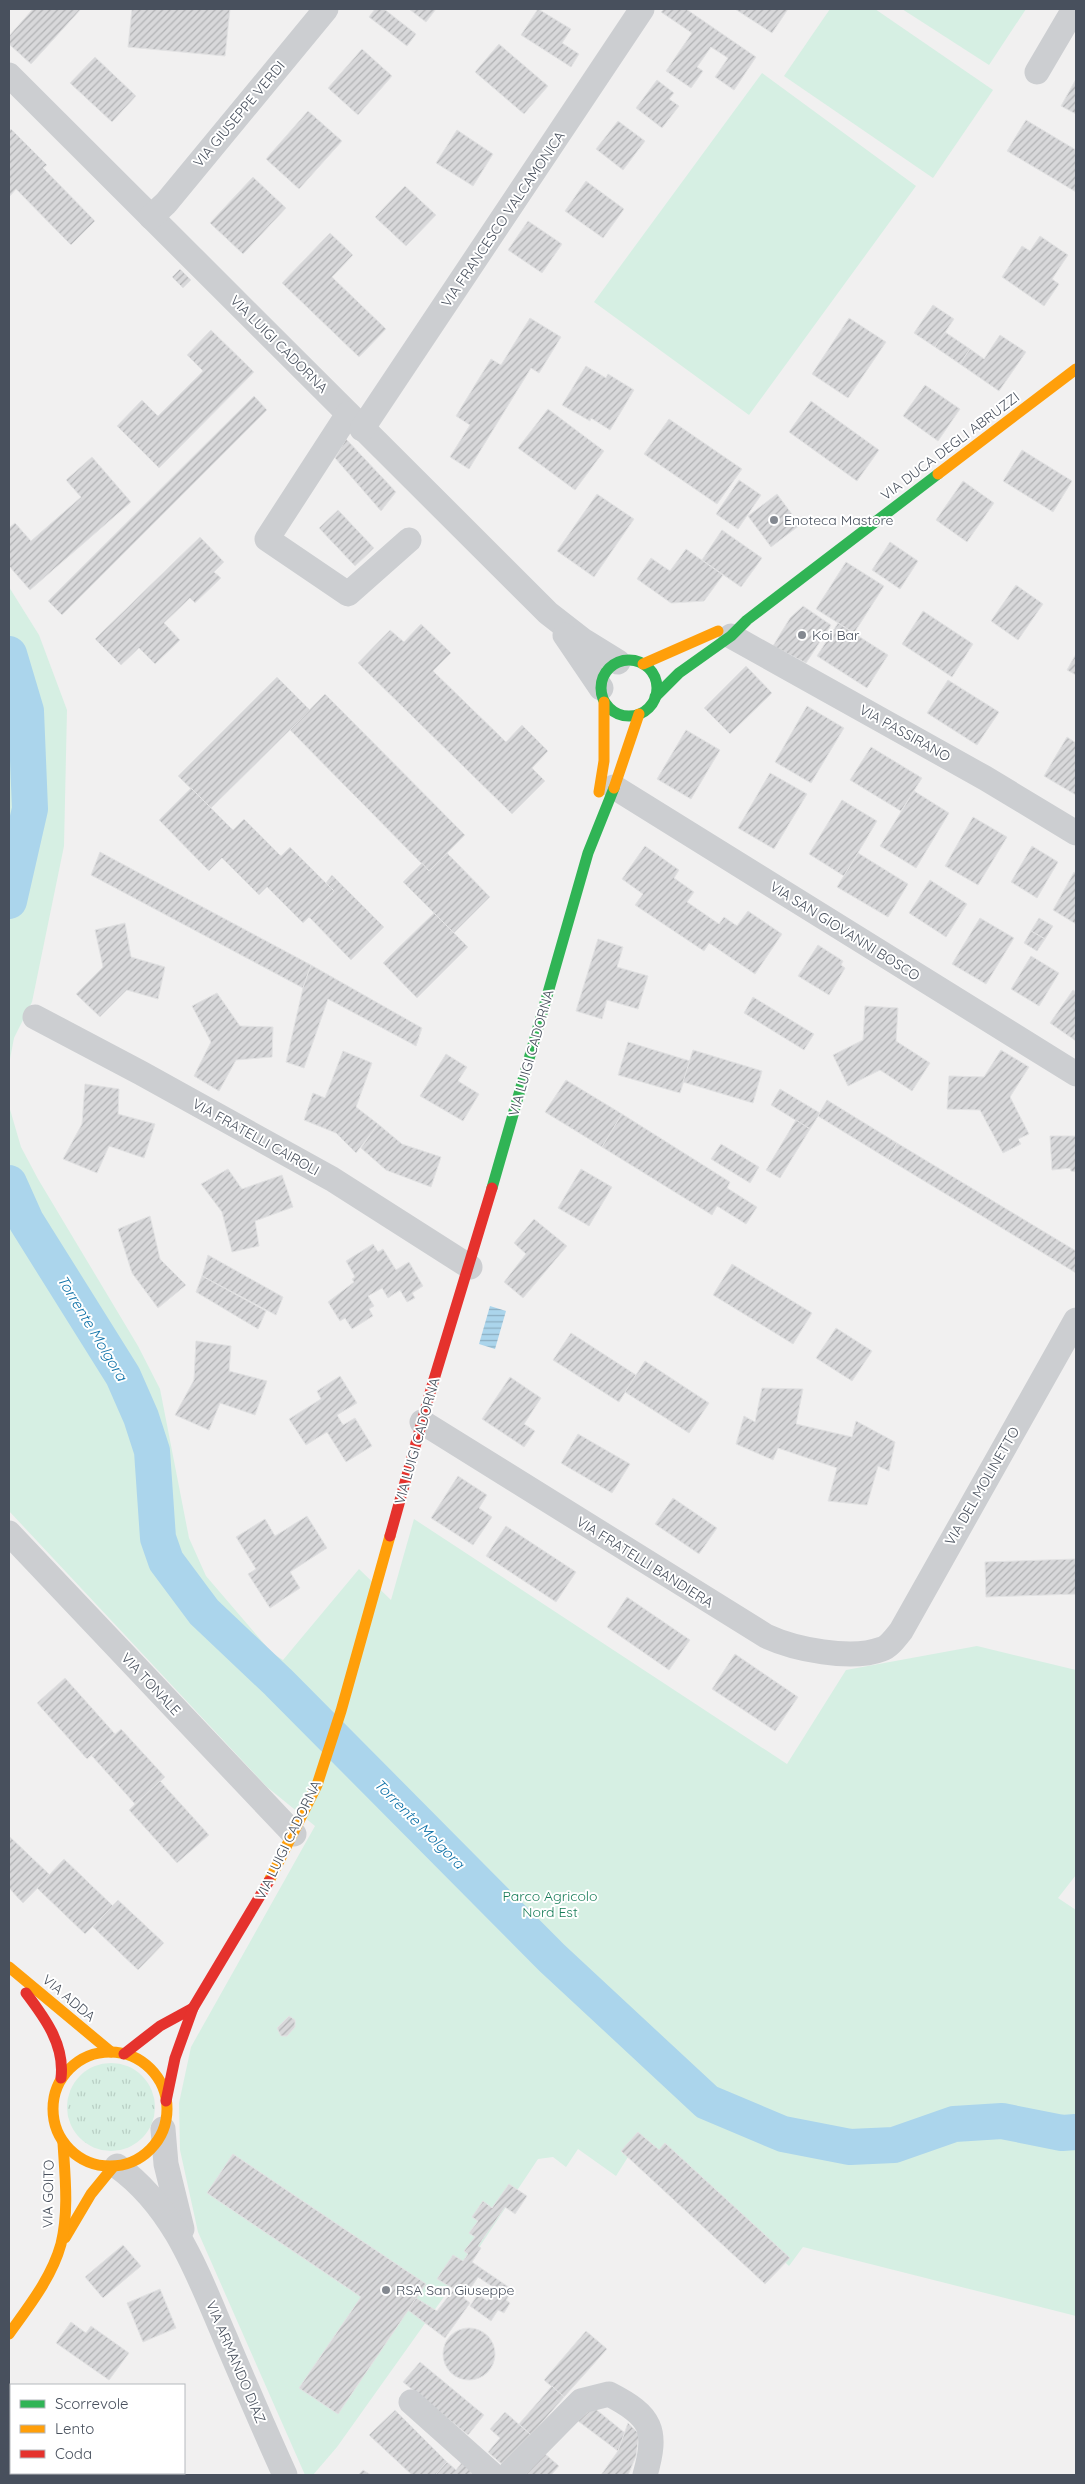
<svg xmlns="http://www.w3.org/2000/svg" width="1085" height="2484" font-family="Quicksand,sans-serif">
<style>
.grass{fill:url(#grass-tufts)}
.green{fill:#d6efe3}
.water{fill:url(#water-rules)}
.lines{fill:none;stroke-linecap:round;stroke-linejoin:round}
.river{stroke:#abd5ec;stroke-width:36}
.building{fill:url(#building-hatch);stroke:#e2e2e3}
.street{stroke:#ccced1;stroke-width:25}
.fast{stroke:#30b455;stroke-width:11}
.slow{stroke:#ff9f0a;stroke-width:11}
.jam{stroke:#e5322d;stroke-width:11}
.poi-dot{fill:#838890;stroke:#fff;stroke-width:2}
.labels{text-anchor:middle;stroke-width:4;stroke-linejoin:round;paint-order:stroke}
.street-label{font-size:14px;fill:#48505d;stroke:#fff}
.poi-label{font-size:14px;fill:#48505d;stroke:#fff;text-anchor:start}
.park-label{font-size:14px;fill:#197d59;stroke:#fff}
.water-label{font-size:15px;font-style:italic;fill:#0f72a8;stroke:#fff}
</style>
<defs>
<pattern id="grass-tufts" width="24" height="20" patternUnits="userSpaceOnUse" patternTransform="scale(1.25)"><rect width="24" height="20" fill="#d6efe3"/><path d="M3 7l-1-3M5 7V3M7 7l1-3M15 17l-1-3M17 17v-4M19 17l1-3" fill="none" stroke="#b9cfc5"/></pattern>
<pattern id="water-rules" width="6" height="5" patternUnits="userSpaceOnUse" patternTransform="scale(1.25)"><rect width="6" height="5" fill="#abd5ec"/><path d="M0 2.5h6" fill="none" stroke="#8dafc2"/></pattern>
<pattern id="building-hatch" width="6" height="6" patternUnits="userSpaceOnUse" patternTransform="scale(1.25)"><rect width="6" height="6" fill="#d8d8da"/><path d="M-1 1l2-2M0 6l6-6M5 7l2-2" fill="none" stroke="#b1b2b4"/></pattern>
</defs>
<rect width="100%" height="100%" fill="#f1f0f0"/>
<circle class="grass" cx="111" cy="2107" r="44"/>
<g class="green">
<polygon points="830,9 875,9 993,90 933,178 784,76"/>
<polygon points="902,9 1026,9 989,65"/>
<polygon points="762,73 916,186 749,415 594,302"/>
<polygon points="9,587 39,635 67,710 64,846 32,1002 14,1038 9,1064"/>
<polygon points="9,1106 21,1147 38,1179 138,1346 160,1389 189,1538 206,1576 272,1653 283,1660 359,1569 391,1600 414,1519 787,1764 846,1670 977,1646 1076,1670 1076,1875 1058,1898 1076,1910 1076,2316 803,2247 789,2266 668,2153 628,2157 616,2176 578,2149 566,2167 553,2157 538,2159 478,2249 337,2447 313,2475 305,2475 198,2232 180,2150 179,2103 191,2047 315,1826 267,1787 9,1511"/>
</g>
<polygon class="water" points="490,1306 506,1311 495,1349 479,1344"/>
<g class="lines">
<g class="river">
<polyline points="9,654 26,711 30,809 9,901"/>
<polyline points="9,1183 26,1221 123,1376 141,1417 152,1451 158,1538 166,1561 204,1612 278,1682 552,1958 707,2102 783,2134 850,2147 894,2145 954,2124 1002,2121 1062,2133 1076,2132"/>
</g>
</g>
<g class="building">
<polygon points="33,9 81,9 31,64 9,44 9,36"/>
<polygon points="132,9 230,9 225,56 128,47"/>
<polygon points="375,9 384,9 416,34 407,46 369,17"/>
<polygon points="409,9 436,9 426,22"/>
<polygon points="538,9 571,29 562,43 579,54 571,67 521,35"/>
<polygon points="664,9 686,9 756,57 734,90 715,77 728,58 711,47 697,67 703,71 691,88 666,71 692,33 661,12"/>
<polygon points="735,9 788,9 772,33"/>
<polygon points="499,44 548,86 524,114 475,72"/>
<polygon points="362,49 392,76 358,115 328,88"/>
<polygon points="95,57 136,96 112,122 70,83"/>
<polygon points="1076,79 1076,114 1061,106"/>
<polygon points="657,80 674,93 669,99 679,106 662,128 636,108"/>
<polygon points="308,111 342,141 299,189 266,159"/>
<polygon points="1026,120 1076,150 1076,192 1007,151"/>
<polygon points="618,121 645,141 623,170 596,149"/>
<polygon points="11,129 47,165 43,168 95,221 71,245 16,189 9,197 9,131"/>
<polygon points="457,130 493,154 473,186 436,163"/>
<polygon points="253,177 286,208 243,254 210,223"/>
<polygon points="586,181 624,209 603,238 565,211"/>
<polygon points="405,186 436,215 406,246 375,217"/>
<polygon points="528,221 562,244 542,273 508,250"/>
<polygon points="330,233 353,255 332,277 386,329 359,357 282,283"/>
<polygon points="1040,236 1068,255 1052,279 1059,284 1044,306 1002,277 1022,246 1030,251"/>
<polygon points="180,269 191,280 183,288 172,277"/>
<polygon points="933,305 954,319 935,347 914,333"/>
<polygon points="530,318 561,337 539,373 531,368 469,469 450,457 470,425 456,416 491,359 501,365"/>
<polygon points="849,318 886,342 848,398 812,374"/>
<polygon points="211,330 254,372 159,468 117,426 142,400 158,416 203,371 187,355"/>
<polygon points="945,332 970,349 960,364 935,347"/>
<polygon points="1000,335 1026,352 999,391 960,364 970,349 984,359"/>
<polygon points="586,366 606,378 608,374 634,390 610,430 591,418 590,421 562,405"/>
<polygon points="925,385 960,409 938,441 903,416"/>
<polygon points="254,396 267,410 62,615 48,601"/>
<polygon points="811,401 879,450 857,481 789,432"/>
<polygon points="548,409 604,451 575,490 518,448"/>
<polygon points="669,419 742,469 717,504 644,454"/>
<polygon points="346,439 396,492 381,511 335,458"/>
<polygon points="1022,450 1072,481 1053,512 1003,481"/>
<polygon points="92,457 131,502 30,590 9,566 9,528 15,523 31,541 81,497 66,480"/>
<polygon points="739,480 761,495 738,529 716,514"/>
<polygon points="963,481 994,503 967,542 936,520"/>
<polygon points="597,494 634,519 594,577 557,551"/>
<polygon points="777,494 800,525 771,547 748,516"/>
<polygon points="338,510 374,548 355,566 319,528"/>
<polygon points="722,530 762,558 741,587 702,560"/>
<polygon points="200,537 224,562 214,572 221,578 195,603 190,598 164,623 180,640 155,664 139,648 121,665 95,639"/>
<polygon points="890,542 918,561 900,589 872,570"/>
<polygon points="686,549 723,575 704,601 671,603 637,579 651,558 670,571"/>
<polygon points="846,562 884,586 854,633 816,609"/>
<polygon points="1016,585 1043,604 1018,640 991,621"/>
<polygon points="803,606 831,625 806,663 773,646 790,618"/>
<polygon points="923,611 973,644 952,677 902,644"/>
<polygon points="838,623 888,655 867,688 817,656"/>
<polygon points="421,624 451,653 433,671 506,742 522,725 548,751 532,768 545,781 512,814 358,663 390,630 404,642"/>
<polygon points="1076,654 1076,675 1067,670"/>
<polygon points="746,666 772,693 730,734 704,708"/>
<polygon points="277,677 310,710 211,808 178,776"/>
<polygon points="948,680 999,712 977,745 927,713"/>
<polygon points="325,694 465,835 429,871 290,730"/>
<polygon points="807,706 844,728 811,783 775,762"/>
<polygon points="686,730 720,750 691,799 657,779"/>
<polygon points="1067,737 1076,743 1076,795 1044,776"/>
<polygon points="871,747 922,778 901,811 850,780"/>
<polygon points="770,773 807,794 774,849 738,828"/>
<polygon points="191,788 233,830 244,819 281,856 290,847 334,891 303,923 267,887 259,895 222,858 209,871 159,820"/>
<polygon points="914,791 949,813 916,868 880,846"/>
<polygon points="842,800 877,821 844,876 809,854"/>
<polygon points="973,817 1007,837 978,885 945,866"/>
<polygon points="645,846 679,870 674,878 694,892 687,902 719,924 724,917 737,926 748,911 782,934 755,974 709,943 704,951 635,905 643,894 622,879"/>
<polygon points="1032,846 1058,862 1037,898 1011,882"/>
<polygon points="100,852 311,965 303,988 91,875"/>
<polygon points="447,853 490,897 454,933 403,882 422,863 429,871"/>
<polygon points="858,853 908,884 888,917 837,887"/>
<polygon points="1074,872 1076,873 1076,924 1053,910"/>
<polygon points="332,875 384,927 351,960 309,917 334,891 326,883"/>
<polygon points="930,880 967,904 946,937 909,913"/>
<polygon points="434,913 468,947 417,998 383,963"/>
<polygon points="980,918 1014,938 986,984 952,964"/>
<polygon points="1039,918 1053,926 1045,939 1031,931"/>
<polygon points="125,923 131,957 165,967 158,999 127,990 100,1017 76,994 103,967 95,930"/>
<polygon points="1031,931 1045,939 1037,951 1024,943"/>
<polygon points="598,939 623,947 617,967 648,976 638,1009 607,1000 602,1019 576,1011"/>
<polygon points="818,945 843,961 841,965 845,968 829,995 798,976"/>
<polygon points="1031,956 1059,973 1039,1006 1011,989"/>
<polygon points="311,965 422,1028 416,1046 328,999 304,1068 286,1062 303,988"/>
<polygon points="1073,990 1076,992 1076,1041 1050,1023"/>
<polygon points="217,993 240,1026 273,1027 272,1057 236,1060 219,1091 194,1076 211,1042 192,1006"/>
<polygon points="753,997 814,1034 804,1050 744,1013"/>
<polygon points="865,1006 898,1008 896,1041 930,1063 912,1091 880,1070 848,1086 833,1055 863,1040"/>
<polygon points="628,1042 690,1061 680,1093 618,1075"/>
<polygon points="693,1050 762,1071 753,1103 683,1082"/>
<polygon points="1001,1050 1029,1067 1010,1097 1029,1134 1018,1139 1021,1144 1003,1153 980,1110 947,1109 949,1076 984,1077"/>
<polygon points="343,1051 372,1063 356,1107 378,1124 356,1153 336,1133 304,1120 313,1093 325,1098"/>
<polygon points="446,1054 467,1067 458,1081 479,1094 463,1121 420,1096"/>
<polygon points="566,1080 622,1114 602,1147 545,1112"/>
<polygon points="85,1084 119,1089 118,1114 155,1124 144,1158 109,1146 97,1173 63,1159 82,1124"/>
<polygon points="780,1089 820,1113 810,1129 771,1105"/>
<polygon points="827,1100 897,1143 888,1159 818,1116"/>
<polygon points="622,1114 730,1182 727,1188 757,1207 746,1224 717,1206 712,1215 602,1147"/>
<polygon points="796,1120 810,1129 780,1178 766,1170"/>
<polygon points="378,1124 402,1144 441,1157 431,1187 386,1170 361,1148"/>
<polygon points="1050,1136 1076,1136 1076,1172 1071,1171 1070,1168 1052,1170"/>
<polygon points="897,1143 1076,1251 1076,1273 888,1159"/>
<polygon points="721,1144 759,1167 750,1183 711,1159"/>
<polygon points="228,1169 242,1189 282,1175 293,1207 255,1221 259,1246 232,1252 222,1212 201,1184"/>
<polygon points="581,1169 612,1187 589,1226 558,1208"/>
<polygon points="150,1216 160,1259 186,1285 158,1308 132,1273 118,1229"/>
<polygon points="534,1219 567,1246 523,1298 504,1282 526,1254 514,1243"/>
<polygon points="373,1244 378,1252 383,1249 396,1270 409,1262 423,1286 412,1293 415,1298 407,1302 400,1290 388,1298 382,1288 368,1296 374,1306 369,1309 373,1316 352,1329 345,1318 340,1321 328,1302 354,1282 352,1279 355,1277 346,1261"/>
<polygon points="208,1255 283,1297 276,1315 202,1276"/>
<polygon points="732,1264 812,1313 793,1344 713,1295"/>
<polygon points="202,1276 266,1311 258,1329 196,1292"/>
<polygon points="836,1328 872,1351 852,1381 816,1358"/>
<polygon points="571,1333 636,1375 619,1402 553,1360"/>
<polygon points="196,1341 231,1346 229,1371 267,1381 255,1415 220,1403 209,1430 175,1415 194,1380"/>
<polygon points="645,1361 709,1403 689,1433 625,1392"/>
<polygon points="340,1376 357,1403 337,1415 343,1425 355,1418 372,1446 346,1462 327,1432 306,1445 289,1419 321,1399 317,1391"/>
<polygon points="510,1377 541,1398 524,1424 535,1431 524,1447 482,1419"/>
<polygon points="762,1388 803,1389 796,1424 852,1437 856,1421 895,1442 889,1471 878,1466 867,1505 828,1501 837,1468 778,1448 773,1460 736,1444 744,1416 755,1422"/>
<polygon points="578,1434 630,1464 612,1493 561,1463"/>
<polygon points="458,1476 487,1495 479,1508 492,1517 473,1545 431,1518"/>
<polygon points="673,1498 717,1528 699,1554 655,1524"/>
<polygon points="307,1516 327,1548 290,1572 300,1588 270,1608 248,1574 256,1569 236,1537 265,1519 275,1536"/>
<polygon points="506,1526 576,1572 556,1602 486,1556"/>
<polygon points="1076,1559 1076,1594 986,1597 985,1562"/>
<polygon points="627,1597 690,1640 669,1670 607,1627"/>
<polygon points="735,1654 798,1697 775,1731 712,1689"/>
<polygon points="65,1678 115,1734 87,1759 37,1703"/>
<polygon points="121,1729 165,1777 135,1804 92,1756"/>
<polygon points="160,1781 209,1835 177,1863 129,1810"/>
<polygon points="9,1836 50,1875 23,1903 9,1888"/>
<polygon points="64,1859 113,1906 85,1934 37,1888"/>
<polygon points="118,1900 164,1943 138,1970 93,1927"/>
<polygon points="289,2016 295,2020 295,2027 287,2036 281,2036 277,2028"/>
<polygon points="638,2132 659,2150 665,2143 790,2258 765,2284 621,2151"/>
<polygon points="233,2154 426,2284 338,2414 299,2388 361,2297 207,2193"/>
<polygon points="509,2184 527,2196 515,2214 505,2207 478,2246 481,2248 472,2262 513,2290 506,2300 510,2303 504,2313 498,2310 491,2321 470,2306 478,2294 487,2301 496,2289 478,2277 464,2298 470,2303 445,2338 408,2310 416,2298 437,2311 454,2289 437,2279 453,2255 463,2261 468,2254 464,2251 475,2237 469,2233 478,2221 472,2217 483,2201 492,2208"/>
<polygon points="123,2245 141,2266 103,2298 85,2277"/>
<polygon points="160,2289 176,2328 143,2342 127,2303"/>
<polygon points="71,2322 86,2333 91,2326 129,2353 109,2380 56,2343"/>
<circle cx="469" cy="2354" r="26"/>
<polygon points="586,2331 607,2349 564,2397 544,2380"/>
<polygon points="420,2362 484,2415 468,2435 403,2382"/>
<polygon points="552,2386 564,2397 531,2435 519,2424"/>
<polygon points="9,2407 11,2408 11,2448 9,2447"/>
<polygon points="593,2407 625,2433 618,2451 578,2421"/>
<polygon points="395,2410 447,2462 435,2475 412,2475 369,2435"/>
<polygon points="505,2412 531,2435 504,2466 488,2452 500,2438 490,2429"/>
<polygon points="628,2423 639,2434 636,2456 628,2475 601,2475 618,2451"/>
<polygon points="544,2453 559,2466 551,2475 525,2475"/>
<polygon points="463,2461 479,2475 435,2475 447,2462 456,2470"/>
<polygon points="363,2470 371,2475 358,2475"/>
</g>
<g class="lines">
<g class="street">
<polyline points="1037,72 1074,9"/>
<polyline points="9,75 548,613 584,641 618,662"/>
<polyline points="151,217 166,203 326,9"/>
<polyline points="348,414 267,539 348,594 409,540"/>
<polyline points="362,429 642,9"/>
<polyline points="565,635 601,688"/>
<polyline points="731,636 985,778 1076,833"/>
<polyline points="614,787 1076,1074"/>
<polyline points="35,1017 141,1073 332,1179 470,1267"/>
<path d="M422,1422L766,1636C794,1649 851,1661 882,1649C889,1647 896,1637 901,1631L1076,1320"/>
<polyline points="9,1533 294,1834"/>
<polyline points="163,2129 166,2164 182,2229"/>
<path d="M117,2166C174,2207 197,2272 224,2335C244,2382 264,2429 285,2475"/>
<polyline points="411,2402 493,2475"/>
<path d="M508,2475L581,2401L609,2394C652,2416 658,2430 645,2475"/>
</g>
<g class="fast">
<circle cx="629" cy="688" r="28"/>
<polyline points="655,697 679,673 731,636 747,620 938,474"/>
<polyline points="492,1188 588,853 614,788"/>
</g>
<g class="slow">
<polyline points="938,474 1076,369"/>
<polyline points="643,664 718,631"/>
<polyline points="614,788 639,714"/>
<polyline points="599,792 604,761 604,702"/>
<polyline points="269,1881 317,1785 341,1711 390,1536"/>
<polyline points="9,1967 111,2052"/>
<circle cx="110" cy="2109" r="57"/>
<polyline points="65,2238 91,2194 113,2167"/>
<path d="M9,2334C29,2306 52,2277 61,2244C69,2211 65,2176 63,2143"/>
</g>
<g class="jam">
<polyline points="390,1536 432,1386 492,1188"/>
<path d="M26,1993C45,2018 65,2045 61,2078"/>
<polyline points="124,2054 160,2026 193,2008"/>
<polyline points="166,2101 175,2058 193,2008 269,1881"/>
</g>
</g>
<g class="poi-dot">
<circle cx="774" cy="520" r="5"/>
<circle cx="802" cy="635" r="5"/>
<circle cx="386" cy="2290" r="5"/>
</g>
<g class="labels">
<g class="street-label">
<text transform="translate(239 114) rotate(-50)" y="5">VIA GIUSEPPE VERDI</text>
<text transform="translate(503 219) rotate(-56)" y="5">VIA FRANCESCO VALCAMONICA</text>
<text transform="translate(279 344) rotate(45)" y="5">VIA LUIGI CADORNA</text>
<text transform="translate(950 446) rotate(-37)" y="5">VIA DUCA DEGLI ABRUZZI</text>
<text transform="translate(905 733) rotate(29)" y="5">VIA PASSIRANO</text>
<text transform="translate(845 931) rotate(32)" y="5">VIA SAN GIOVANNI BOSCO</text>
<text transform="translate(531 1053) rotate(-74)" y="5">VIA LUIGI CADORNA</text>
<text transform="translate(256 1137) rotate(29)" y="5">VIA FRATELLI CAIROLI</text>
<text transform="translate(417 1441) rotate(-74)" y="5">VIA LUIGI CADORNA</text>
<text transform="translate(982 1486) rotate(-60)" y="5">VIA DEL MOLINETTO</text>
<text transform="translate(645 1562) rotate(32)" y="5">VIA FRATELLI BANDIERA</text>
<text transform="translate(151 1684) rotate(47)" y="5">VIA TONALE</text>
<text transform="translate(288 1840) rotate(-64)" y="5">VIA LUIGI CADORNA</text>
<text transform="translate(69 1998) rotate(40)" y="5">VIA ADDA</text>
<text transform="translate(48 2194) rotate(-89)" y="5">VIA GOITO</text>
<text transform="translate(236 2362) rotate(67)" y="5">VIA ARMANDO DIAZ</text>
</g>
<g class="poi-label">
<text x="784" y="525">Enoteca Mastore</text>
<text x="812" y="640">Koi Bar</text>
<text x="396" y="2295">RSA San Giuseppe</text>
</g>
<g class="park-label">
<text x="550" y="1901">Parco Agricolo<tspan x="550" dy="16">Nord Est</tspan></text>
</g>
<g class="water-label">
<text transform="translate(92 1328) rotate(59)" y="5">Torrente Molgora</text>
<text transform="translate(419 1824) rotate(45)" y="5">Torrente Molgora</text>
</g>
</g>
<rect width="1085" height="2484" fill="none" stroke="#48505d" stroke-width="20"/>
<rect x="10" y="2384" width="175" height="90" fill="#ffffff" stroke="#b6b9be"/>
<rect x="20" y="2400" width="25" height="8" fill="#30b455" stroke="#b6b9be"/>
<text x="55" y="2409" font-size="15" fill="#48505d">Scorrevole</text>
<rect x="20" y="2425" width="25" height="8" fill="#ff9f0a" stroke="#b6b9be"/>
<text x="55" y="2434" font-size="15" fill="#48505d">Lento</text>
<rect x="20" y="2450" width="25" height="8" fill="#e5322d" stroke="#b6b9be"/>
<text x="55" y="2459" font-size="15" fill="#48505d">Coda</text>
</svg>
